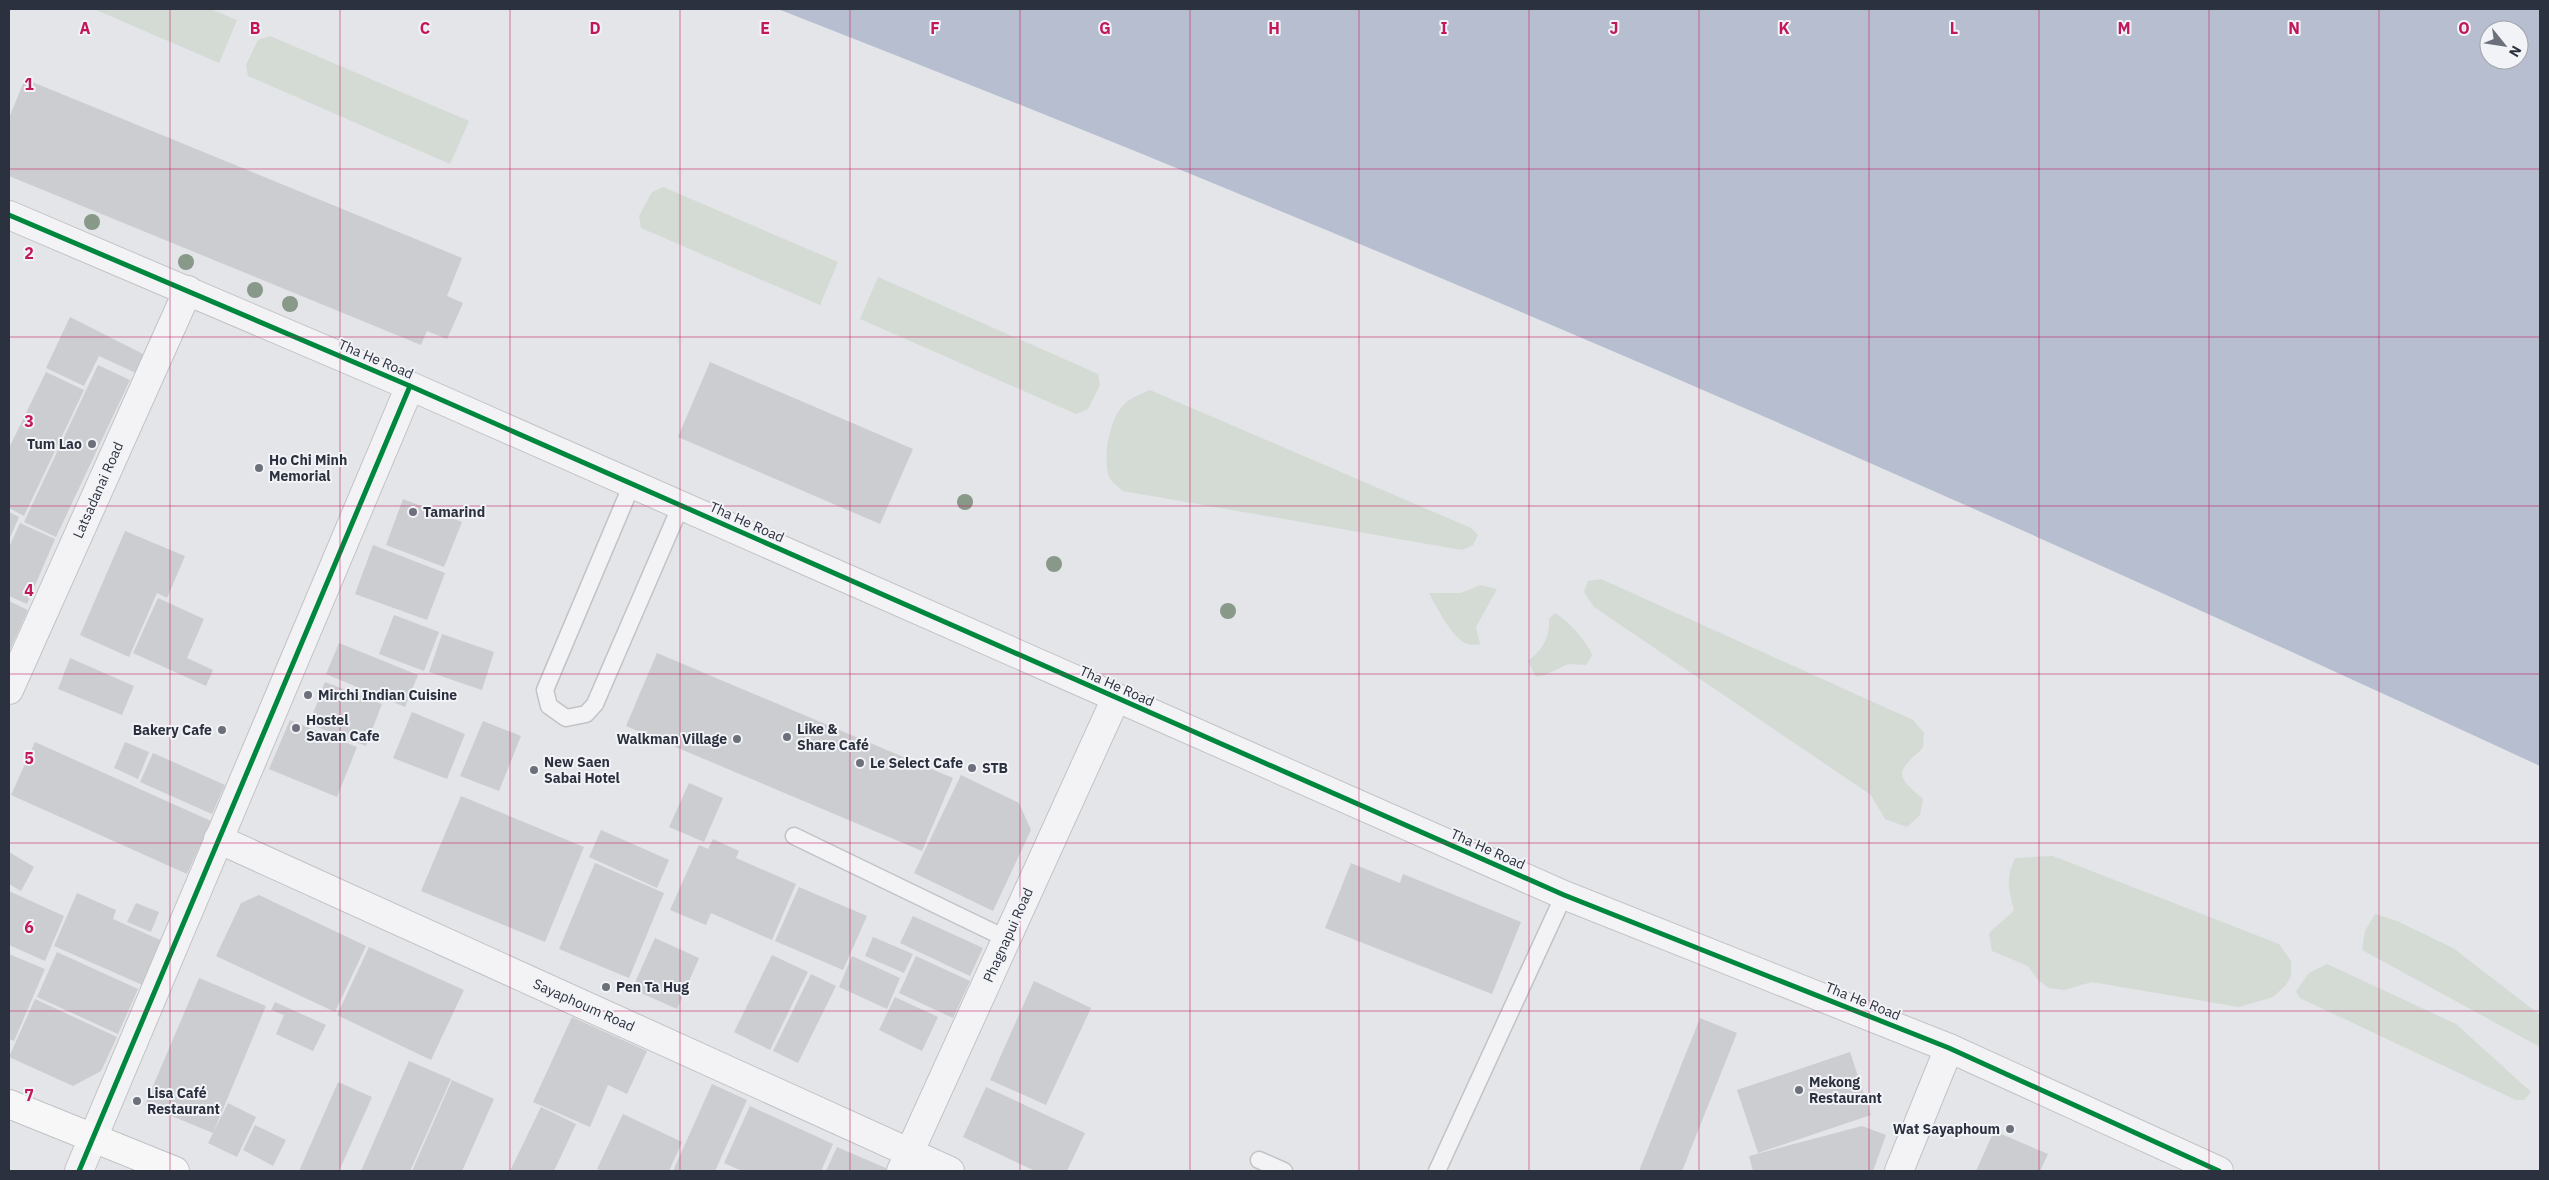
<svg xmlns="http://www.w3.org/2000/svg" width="2549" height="1180" font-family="'IBM Plex Sans',sans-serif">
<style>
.green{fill:#d3dbd4}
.water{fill:#b6bed0;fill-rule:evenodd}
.building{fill:#cccdd0}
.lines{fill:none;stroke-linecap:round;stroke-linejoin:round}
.service-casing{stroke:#c2c3c6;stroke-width:19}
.minor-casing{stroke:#c2c3c6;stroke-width:30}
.primary-casing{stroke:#c0c2c5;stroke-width:30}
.service{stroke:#f3f3f5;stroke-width:16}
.minor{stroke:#f3f3f5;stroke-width:28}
.primary{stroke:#f7f7f7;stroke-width:28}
.cycleway-casing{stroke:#f2f3f7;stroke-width:8}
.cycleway{stroke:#00873e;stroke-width:5}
.tree{fill:#889889}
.grid{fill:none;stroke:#c2185b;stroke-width:1;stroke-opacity:0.55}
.poi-dot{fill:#6c707a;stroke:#f2f3f7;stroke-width:2}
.labels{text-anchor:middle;stroke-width:4;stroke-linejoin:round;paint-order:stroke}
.street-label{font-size:14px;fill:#2c313f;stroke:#f2f3f7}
.poi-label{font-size:14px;font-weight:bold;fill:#2c313f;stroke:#f2f3f7;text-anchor:start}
.grid-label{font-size:16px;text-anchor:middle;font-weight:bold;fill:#c2185b;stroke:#f2f3f7;stroke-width:4;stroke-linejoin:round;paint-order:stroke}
</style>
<rect width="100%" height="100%" fill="#e3e5e8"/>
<g class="green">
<polygon points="94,9 210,9 237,20 219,63"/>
<polygon points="270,36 469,121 450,164 248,76 246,65 258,40"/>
<polygon points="663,187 838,262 820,305 641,228 639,216 652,192"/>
<polygon points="878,277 1098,374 1100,385 1088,409 1076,414 860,319"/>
<path d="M1150,390L1471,528L1478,535L1473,545L1462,550L1123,491C1119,487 1111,482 1109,477C1102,457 1110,412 1129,400C1135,396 1143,393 1150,390Z"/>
<path d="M1601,579L1913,720L1924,733L1923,748C1896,772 1894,775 1923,799L1920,815L1907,827L1885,819L1871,795L1594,607L1584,592L1588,581Z"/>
<path d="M1480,585L1497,589L1476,627L1480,644C1477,645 1472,645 1468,644C1453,640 1436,606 1429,593H1461Z"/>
<path d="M1555,613C1568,621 1587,641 1592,655L1586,665L1568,664L1545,675L1536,677L1528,661C1543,649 1550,638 1549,619Z"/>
<path d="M2053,856L2279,944L2291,961V976L2286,985L2273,997L2239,1007L2092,982L2064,990L2049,988L2038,980L2028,966L1992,951L1989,934C1996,924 2006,920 2014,910C2008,890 2006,877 2015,858Z"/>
<polygon points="2375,914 2397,921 2453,948 2540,1015 2540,1047 2362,950 2365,931"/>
<polygon points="2327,964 2456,1024 2531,1092 2524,1100 2516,1100 2300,998 2296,991 2309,973"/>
</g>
<path class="water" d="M778,9H2540V766C1960,497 1374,241 778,9ZM2489,30H2519V60H2489Z"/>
<g class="building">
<polygon points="25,79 462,258 447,296 463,303 447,339 427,331 421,345 9,176 9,118"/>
<polygon points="70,317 147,356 138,374 99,356 84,386 46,368"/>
<polygon points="710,362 913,449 880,524 678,437"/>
<polygon points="98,365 130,380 56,537 24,522"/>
<polygon points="46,372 84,390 24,516 9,508 9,448"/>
<polygon points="403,499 462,522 444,567 386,545"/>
<polygon points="9,512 19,517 9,540"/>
<polygon points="20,523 55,539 27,604 9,596 9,547"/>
<polygon points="125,531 185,556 167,598 157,593 129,657 80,635"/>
<polygon points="373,545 445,573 427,620 355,594"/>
<polygon points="158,598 204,619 187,658 213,670 206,686 133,653"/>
<polygon points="9,601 28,610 9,652"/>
<polygon points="394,615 439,632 424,671 379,654"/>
<polygon points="442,634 494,652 482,690 429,672"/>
<polygon points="339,643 418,675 405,707 326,674"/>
<polygon points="657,653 953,778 922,851 626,726"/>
<polygon points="70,658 134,686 122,715 58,689"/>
<polygon points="325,682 382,704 366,746 309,724"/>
<polygon points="412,712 465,734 447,779 393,758"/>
<polygon points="290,720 357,747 337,797 269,769"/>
<polygon points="483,721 521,736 499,791 460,776"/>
<polygon points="35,742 211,821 187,874 11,795"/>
<polygon points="125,742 149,752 138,779 114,768"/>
<polygon points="153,753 225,785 212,814 140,782"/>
<polygon points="961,775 1019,803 1031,830 993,911 914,873"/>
<polygon points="689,783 723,798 704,842 669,827"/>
<polygon points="461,796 584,847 545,942 421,891"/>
<polygon points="601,830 669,860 657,888 589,857"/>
<polygon points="713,839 739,851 736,858 796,884 772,940 711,913 706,925 670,910 699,845 708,849"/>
<polygon points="9,852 34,867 21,891 9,884"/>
<polygon points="595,863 664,893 629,978 559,949"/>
<polygon points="1351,863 1400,883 1403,874 1521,922 1492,994 1325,928"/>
<polygon points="799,887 867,916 843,970 775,941"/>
<polygon points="9,891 64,916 45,961 9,945"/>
<polygon points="77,893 116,910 113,919 167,943 147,987 54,946"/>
<polygon points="259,895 366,946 335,1012 216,956 241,903"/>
<polygon points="136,903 159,912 151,932 127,922"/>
<polygon points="913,916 983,948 970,976 900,943"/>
<polygon points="873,937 913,954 904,973 865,956"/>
<polygon points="655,938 699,958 677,1009 632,989"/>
<polygon points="369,947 464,990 431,1060 337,1015"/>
<polygon points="57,952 138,989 118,1034 37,997"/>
<polygon points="9,954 45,969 14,1041 9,1039"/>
<polygon points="772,955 808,972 770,1050 734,1032"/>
<polygon points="852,956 900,978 887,1009 839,987"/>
<polygon points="916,956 970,981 953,1018 899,993"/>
<polygon points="811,974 836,986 798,1063 773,1051"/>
<polygon points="199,978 266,1006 213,1133 145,1105"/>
<polygon points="1034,981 1091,1008 1046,1105 990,1080"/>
<polygon points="895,997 938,1017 922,1051 879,1030"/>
<polygon points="35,999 117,1037 101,1071 73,1086 9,1057"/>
<polygon points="275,1002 326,1025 313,1051 276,1034 284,1015 271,1010"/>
<polygon points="572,1017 647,1051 627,1094 608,1085 590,1127 533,1102"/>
<polygon points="1700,1018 1737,1033 1682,1171 1639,1171"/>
<polygon points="1850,1052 1871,1115 1758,1153 1737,1090"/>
<polygon points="409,1061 451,1079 410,1171 361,1171"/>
<polygon points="452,1080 494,1099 462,1171 412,1171"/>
<polygon points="338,1082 372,1097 339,1171 299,1171"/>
<polygon points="712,1084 747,1100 715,1171 673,1171"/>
<polygon points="986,1087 1085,1133 1067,1171 1035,1171 963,1137"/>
<polygon points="228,1103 256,1117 237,1157 208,1143"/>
<polygon points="750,1106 833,1144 821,1171 742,1171 724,1163"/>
<polygon points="541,1107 576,1124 554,1171 510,1171"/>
<polygon points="623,1114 682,1142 669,1171 602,1171 597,1169"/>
<polygon points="255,1125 286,1140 273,1166 243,1150"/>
<polygon points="1862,1126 1886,1135 1873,1171 1753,1171 1749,1156"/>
<polygon points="1994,1131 2048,1154 2040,1171 1976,1171"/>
<polygon points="837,1147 888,1169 887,1171 826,1171"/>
</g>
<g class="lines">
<g class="service-casing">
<g id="service">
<polyline points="632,484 545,690 549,706 566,718 586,714 595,704 681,505"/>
<polyline points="794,836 1007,939"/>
<polyline points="1259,1160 1284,1171"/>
<polyline points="1437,1171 1564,895"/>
</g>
</g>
<g class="minor-casing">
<g id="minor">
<polyline points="9,215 410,386 1564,895 1949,1048 2219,1171"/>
<polyline points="9,690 188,290"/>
<polyline points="218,839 950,1171"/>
<polyline points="79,1171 410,386"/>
<polyline points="901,1171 1116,698"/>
<polyline points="1899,1171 1949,1048"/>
</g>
</g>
<g class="primary-casing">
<polyline id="primary" points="9,1104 175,1171"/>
</g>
<use href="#service" class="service"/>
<use href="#minor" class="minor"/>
<use href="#primary" class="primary"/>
<g class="cycleway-casing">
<g id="cycleway">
<polyline points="9,215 410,386 1564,895 1949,1048 2219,1171"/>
<polyline points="79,1171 410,386"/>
</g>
</g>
<use href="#cycleway" class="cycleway"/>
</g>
<g class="tree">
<circle cx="92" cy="222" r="8"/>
<circle cx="186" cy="262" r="8"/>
<circle cx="255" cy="290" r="8"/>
<circle cx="290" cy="304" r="8"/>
<circle cx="965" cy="502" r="8"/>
<circle cx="1054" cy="564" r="8"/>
<circle cx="1228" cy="611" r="8"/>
</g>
<path class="grid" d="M170,9V1171M340,9V1171M510,9V1171M680,9V1171M850,9V1171M1020,9V1171M1190,9V1171M1359,9V1171M1529,9V1171M1699,9V1171M1869,9V1171M2039,9V1171M2209,9V1171M2379,9V1171M9,169H2540M9,337H2540M9,506H2540M9,674H2540M9,843H2540M9,1011H2540"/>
<g class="poi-dot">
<circle cx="92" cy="444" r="5"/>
<circle cx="259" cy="468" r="5"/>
<circle cx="413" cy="512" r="5"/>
<circle cx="308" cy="695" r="5"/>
<circle cx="296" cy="728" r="5"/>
<circle cx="222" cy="730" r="5"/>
<circle cx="787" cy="737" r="5"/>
<circle cx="737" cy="739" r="5"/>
<circle cx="860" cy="763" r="5"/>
<circle cx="972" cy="768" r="5"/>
<circle cx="534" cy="770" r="5"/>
<circle cx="606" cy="987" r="5"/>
<circle cx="1799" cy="1090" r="5"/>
<circle cx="137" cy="1101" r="5"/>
<circle cx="2010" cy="1129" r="5"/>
</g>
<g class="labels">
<g class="street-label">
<text transform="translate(376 359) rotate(23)" y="5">Tha He Road</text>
<text transform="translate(98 490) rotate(-66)" y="5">Latsadanai Road</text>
<text transform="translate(747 522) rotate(24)" y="5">Tha He Road</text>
<text transform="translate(1117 686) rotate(24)" y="5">Tha He Road</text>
<text transform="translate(1488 849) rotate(24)" y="5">Tha He Road</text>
<text transform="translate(1008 935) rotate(-66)" y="5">Phagnapui Road</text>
<text transform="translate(1863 1001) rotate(22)" y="5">Tha He Road</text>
<text transform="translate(584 1005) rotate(24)" y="5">Sayaphoum Road</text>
</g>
<g class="poi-label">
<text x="82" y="449" text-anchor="end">Tum Lao</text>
<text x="269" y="465">Ho Chi Minh<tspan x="269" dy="16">Memorial</tspan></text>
<text x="423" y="517">Tamarind</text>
<text x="318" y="700">Mirchi Indian Cuisine</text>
<text x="306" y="725">Hostel<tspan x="306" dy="16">Savan Cafe</tspan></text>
<text x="797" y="734">Like &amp;<tspan x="797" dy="16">Share Café</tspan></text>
<text x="212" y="735" text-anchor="end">Bakery Cafe</text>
<text x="727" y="744" text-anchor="end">Walkman Village</text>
<text x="544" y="767">New Saen<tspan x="544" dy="16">Sabai Hotel</tspan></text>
<text x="870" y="768">Le Select Cafe</text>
<text x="982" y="773">STB</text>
<text x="616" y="992">Pen Ta Hug</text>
<text x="1809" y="1087">Mekong<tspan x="1809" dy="16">Restaurant</tspan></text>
<text x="147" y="1098">Lisa Café<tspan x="147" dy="16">Restaurant</tspan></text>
<text x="2000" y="1134" text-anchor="end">Wat Sayaphoum</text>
</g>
</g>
<g class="grid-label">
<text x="85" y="34">A</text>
<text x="255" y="34">B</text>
<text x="425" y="34">C</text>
<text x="595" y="34">D</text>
<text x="765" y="34">E</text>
<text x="935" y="34">F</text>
<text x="1105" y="34">G</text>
<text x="1274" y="34">H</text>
<text x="1444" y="34">I</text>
<text x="1614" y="34">J</text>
<text x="1784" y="34">K</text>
<text x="1954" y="34">L</text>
<text x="2124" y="34">M</text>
<text x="2294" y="34">N</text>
<text x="2464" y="34">O</text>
<text x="29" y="90">1</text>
<text x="29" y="259">2</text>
<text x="29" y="427">3</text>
<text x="29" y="596">4</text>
<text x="29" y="764">5</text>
<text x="29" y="933">6</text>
<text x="29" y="1101">7</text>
</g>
<rect width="2549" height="1180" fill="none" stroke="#2c313f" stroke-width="20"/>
<g transform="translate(2504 45) rotate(120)"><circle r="24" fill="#f2f3f7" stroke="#a3a5ad"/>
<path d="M0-4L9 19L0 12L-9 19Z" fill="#6c707a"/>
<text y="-8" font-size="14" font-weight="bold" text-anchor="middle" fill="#2c313f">N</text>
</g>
</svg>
